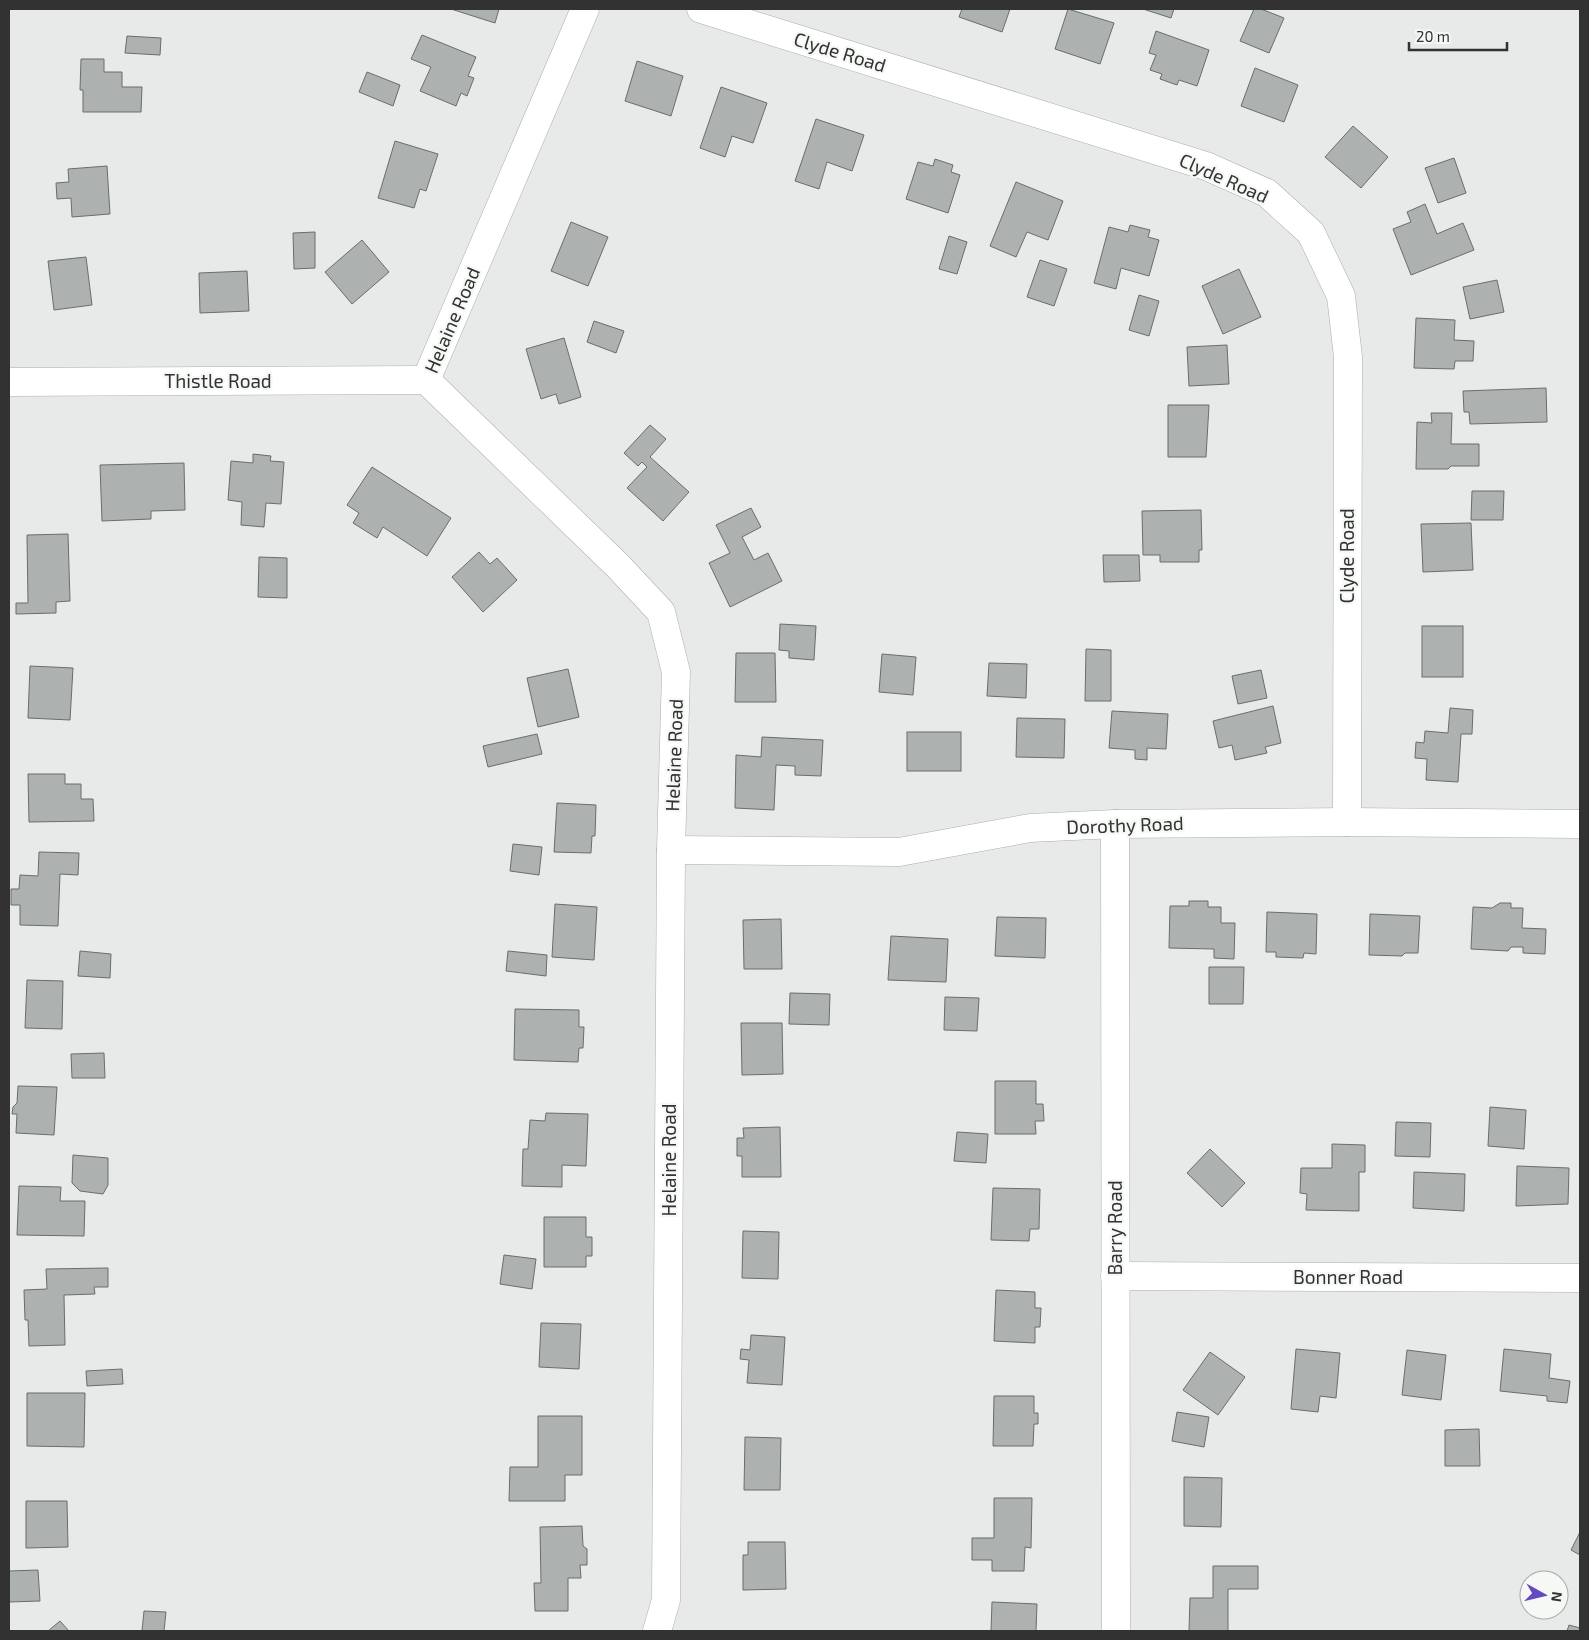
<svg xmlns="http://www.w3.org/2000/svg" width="1589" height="1640" font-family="'Exo 2',sans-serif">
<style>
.building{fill:#adb1af;stroke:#696d6c}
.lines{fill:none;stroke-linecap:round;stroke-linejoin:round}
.street-casing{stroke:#acafac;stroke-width:29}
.street{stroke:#fff;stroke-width:28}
.labels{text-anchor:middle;stroke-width:4.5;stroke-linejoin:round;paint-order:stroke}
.street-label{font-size:19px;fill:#313231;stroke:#f5f8f5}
</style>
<rect width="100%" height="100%" fill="#e7eae8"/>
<g class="building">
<polygon points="451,9 499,9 495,23"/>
<polygon points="962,9 1010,9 1002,32 959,17"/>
<polygon points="1068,9 1114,23 1100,64 1055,49"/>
<polygon points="1143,9 1174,9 1171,18"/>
<polygon points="1254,9 1261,9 1284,18 1269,53 1240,41"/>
<polygon points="1156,31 1209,50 1197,86 1179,80 1177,85 1160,79 1162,74 1150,70 1156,55 1149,53"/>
<polygon points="422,35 476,57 468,76 474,78 467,96 461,93 456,106 420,91 431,67 411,59"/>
<polygon points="127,36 161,38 160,55 125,53"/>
<polygon points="81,59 104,59 104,72 122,72 122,87 142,87 141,112 83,112 83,90 80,90"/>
<polygon points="637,61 683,76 671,116 625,101"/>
<polygon points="1255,68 1298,85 1284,122 1241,106"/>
<polygon points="367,72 400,85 393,106 359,92"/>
<polygon points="721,87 767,103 753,143 732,136 725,157 700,148"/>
<polygon points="816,119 864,135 852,171 827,162 819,189 795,181"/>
<polygon points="1353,126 1388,157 1361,188 1325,157"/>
<polygon points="395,141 438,154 426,191 420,189 414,208 378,198"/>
<polygon points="1454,158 1466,193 1438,203 1425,168"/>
<polygon points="935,159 953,165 951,172 960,175 948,213 906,199 918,162 933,166"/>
<polygon points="107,166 110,214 72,217 71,198 57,199 56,183 69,182 68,169"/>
<polygon points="1016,182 1063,201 1048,240 1027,232 1016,257 990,246"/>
<polygon points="1425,204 1437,234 1463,223 1474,250 1411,275 1393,229 1411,222 1407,212"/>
<polygon points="571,222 608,237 588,286 551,271"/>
<polygon points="1130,225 1150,230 1148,237 1159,240 1149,276 1121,268 1116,289 1094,283 1109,227 1128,232"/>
<polygon points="315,232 315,268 294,269 293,233"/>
<polygon points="949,236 967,242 957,274 939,269"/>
<polygon points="362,240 389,272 352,304 325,272"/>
<polygon points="86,257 92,305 54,310 48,261"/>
<polygon points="1040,260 1067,269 1054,306 1027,297"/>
<polygon points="1239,269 1261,317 1223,334 1202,286"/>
<polygon points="247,271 249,311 200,313 199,273"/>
<polygon points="1497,280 1504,312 1470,319 1463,287"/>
<polygon points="1139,295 1159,301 1149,336 1129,330"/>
<polygon points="1416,318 1455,320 1454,340 1474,341 1473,361 1455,361 1454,369 1414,368"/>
<polygon points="594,321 624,331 616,353 587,342"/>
<polygon points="564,338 581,397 559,404 556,394 541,399 526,349"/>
<polygon points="1227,345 1229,384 1189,386 1187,347"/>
<polygon points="1546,388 1547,422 1470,424 1469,412 1464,412 1463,391"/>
<polygon points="1168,405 1209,405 1206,457 1168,457"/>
<polygon points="1431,413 1452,413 1451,444 1479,444 1479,466 1451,466 1448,469 1416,469 1417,422 1432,423"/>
<polygon points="650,425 666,439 650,457 689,492 663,521 627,488 647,467 642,462 638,466 624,453"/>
<polygon points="253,454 271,456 270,461 284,462 281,504 266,503 264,527 241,525 242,502 228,500 231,461 253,463"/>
<polygon points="184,463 185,510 151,511 151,519 102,521 100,465"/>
<polygon points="372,467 451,518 427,556 383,527 377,538 353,523 359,513 347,505"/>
<polygon points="1472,491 1504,491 1503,520 1471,520"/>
<polygon points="751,508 761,527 742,537 754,560 768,553 782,581 730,607 709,563 730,553 716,525"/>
<polygon points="1201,510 1202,550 1199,550 1199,562 1160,562 1160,555 1143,555 1142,511"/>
<polygon points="1471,523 1473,570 1423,572 1421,524"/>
<polygon points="68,534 70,601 56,602 56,613 16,614 16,603 28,603 27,535"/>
<polygon points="479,552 490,564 497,558 517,580 483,612 452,577"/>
<polygon points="1103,555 1139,555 1140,581 1104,582"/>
<polygon points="259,557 287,558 287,598 258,597"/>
<polygon points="780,624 816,626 814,660 789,658 789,651 779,650"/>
<rect x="1422" y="626" width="41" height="51"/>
<polygon points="1086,649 1111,650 1111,701 1085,701"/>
<polygon points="736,653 775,653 776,702 735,702"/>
<polygon points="882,654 916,657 913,695 879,692"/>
<polygon points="989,663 1027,664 1026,698 987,696"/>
<polygon points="30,666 73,668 70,720 28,718"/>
<polygon points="568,669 579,717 538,727 527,678"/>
<polygon points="1261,670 1267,698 1238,704 1232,676"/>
<polygon points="1273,706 1281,743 1265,747 1267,753 1235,760 1232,745 1219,748 1213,721"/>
<polygon points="1450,708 1473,710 1472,734 1461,734 1458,782 1426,780 1427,759 1415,758 1416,742 1424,743 1425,731 1448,733"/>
<polygon points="1112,711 1168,714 1166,749 1147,748 1147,760 1135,759 1135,750 1109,748"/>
<polygon points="1017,718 1065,719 1064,758 1016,757"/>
<rect x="907" y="732" width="54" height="39"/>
<polygon points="537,734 542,754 488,767 483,746"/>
<polygon points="762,737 823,740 821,776 795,775 795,766 776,765 774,810 735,808 736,755 761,757"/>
<polygon points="28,774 65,774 65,784 81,784 81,799 93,799 94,821 29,822"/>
<polygon points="557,803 596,805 595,836 592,836 591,853 554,852"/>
<polygon points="513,844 542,847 539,875 510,871"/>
<polygon points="39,852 79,853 78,875 60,874 58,926 20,925 20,905 11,905 11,889 19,889 20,875 38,876"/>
<polygon points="1189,901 1208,901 1208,907 1221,907 1221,923 1235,923 1234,959 1214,958 1214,949 1169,948 1170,906 1189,906"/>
<polygon points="1500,903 1511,903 1511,908 1523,908 1522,928 1546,929 1545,954 1523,953 1523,947 1511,947 1508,951 1471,949 1473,907 1492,908"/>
<polygon points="555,904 597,907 594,960 552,957"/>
<polygon points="1267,912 1317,914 1316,954 1304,953 1303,958 1276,957 1276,952 1266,952"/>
<polygon points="1370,914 1420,916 1418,953 1405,953 1402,956 1369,955"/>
<polygon points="997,917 1046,918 1045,958 995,956"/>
<polygon points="781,919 782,969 744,969 743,920"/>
<polygon points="891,936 948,939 946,982 888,980"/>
<polygon points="80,951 111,954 110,978 78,976"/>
<polygon points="508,951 547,955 546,976 506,971"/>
<polygon points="1209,967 1244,967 1243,1004 1209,1004"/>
<polygon points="27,980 63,981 62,1029 25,1028"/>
<polygon points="790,993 830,994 829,1025 789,1024"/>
<polygon points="945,997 979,998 977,1031 944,1030"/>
<polygon points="515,1009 579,1010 579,1027 584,1027 583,1048 579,1048 578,1062 514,1060"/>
<polygon points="741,1023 782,1023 783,1074 742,1075"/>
<polygon points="104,1053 105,1078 72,1078 71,1054"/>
<polygon points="995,1081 1036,1081 1036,1104 1043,1104 1044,1121 1035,1121 1036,1134 995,1134"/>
<polygon points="18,1086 57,1087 54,1135 16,1133 17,1114 12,1114 13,1107 17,1103"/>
<polygon points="1490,1107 1526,1110 1524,1149 1488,1146"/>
<polygon points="546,1113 588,1114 586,1166 562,1165 562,1187 522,1186 523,1149 528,1149 530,1120 545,1121"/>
<polygon points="1396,1122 1431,1123 1430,1157 1395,1156"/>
<polygon points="780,1127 781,1177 742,1177 742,1156 737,1156 737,1138 744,1138 743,1128"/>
<polygon points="957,1132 988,1134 986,1163 954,1161"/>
<polygon points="1332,1144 1365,1145 1365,1172 1359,1172 1359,1211 1306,1210 1307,1194 1300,1193 1301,1168 1332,1168"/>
<polygon points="1210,1149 1245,1183 1222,1207 1187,1173"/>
<polygon points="73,1155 108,1158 108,1185 103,1194 80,1191 72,1183"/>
<polygon points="1517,1166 1569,1168 1568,1204 1516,1206"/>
<polygon points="1414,1172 1465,1174 1464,1211 1413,1208"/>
<polygon points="19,1186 61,1187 60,1201 85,1201 84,1236 17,1235"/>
<polygon points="993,1188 1040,1189 1039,1229 1030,1229 1029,1241 991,1240"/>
<polygon points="544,1217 586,1217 586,1237 592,1237 592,1256 586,1256 586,1267 544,1267"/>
<polygon points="743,1231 779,1232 778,1279 742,1278"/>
<polygon points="504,1255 536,1259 532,1289 500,1284"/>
<polygon points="108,1268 108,1287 94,1287 95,1294 64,1295 65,1345 29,1346 28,1320 25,1320 24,1290 47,1289 46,1269"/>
<polygon points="996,1290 1035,1292 1035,1308 1041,1308 1040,1327 1035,1327 1035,1343 994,1341"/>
<polygon points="541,1323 581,1324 579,1369 539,1367"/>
<polygon points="751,1335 785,1337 782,1385 747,1383 749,1360 740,1359 741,1349 750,1350"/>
<polygon points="1296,1349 1340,1353 1336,1398 1320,1396 1318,1412 1291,1409"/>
<polygon points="1504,1349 1551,1354 1549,1378 1570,1381 1567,1403 1547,1401 1547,1396 1500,1391"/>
<polygon points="1407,1350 1446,1355 1441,1400 1402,1395"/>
<polygon points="1210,1352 1245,1377 1218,1415 1183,1390"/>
<polygon points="122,1369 123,1384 87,1386 86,1371"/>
<polygon points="27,1393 85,1393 84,1447 27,1446"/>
<polygon points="994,1396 1034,1396 1034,1413 1038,1413 1038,1424 1034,1424 1033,1446 993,1446"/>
<polygon points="1177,1412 1209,1417 1204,1447 1172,1441"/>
<polygon points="538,1416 582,1416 582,1475 565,1475 565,1501 509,1501 510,1467 538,1467"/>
<polygon points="1479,1429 1480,1466 1445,1466 1445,1430"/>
<polygon points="745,1437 781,1438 780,1490 744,1490"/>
<polygon points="1184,1477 1222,1478 1221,1527 1184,1526"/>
<polygon points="994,1498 1032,1498 1031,1548 1025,1547 1024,1571 992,1571 992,1560 972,1560 972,1538 994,1538"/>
<polygon points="26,1501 67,1501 68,1547 26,1548"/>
<polygon points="582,1526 583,1546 587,1549 587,1565 580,1565 581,1578 568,1578 568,1611 535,1611 534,1583 541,1583 540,1527"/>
<polygon points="1580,1532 1580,1555 1571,1550"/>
<polygon points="748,1542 785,1542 786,1589 743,1590 743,1555 748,1555"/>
<polygon points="1213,1566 1258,1566 1258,1589 1228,1589 1228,1631 1189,1631 1190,1598 1213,1598"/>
<polygon points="38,1570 40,1601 9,1602 9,1571"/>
<polygon points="992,1602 1037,1604 1036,1631 991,1631"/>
<polygon points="144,1611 166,1612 164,1631 142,1631"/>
<polygon points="60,1621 69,1631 48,1631"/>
<polygon points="1569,1625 1580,1628 1580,1631 1567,1631"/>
</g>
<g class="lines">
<g class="street-casing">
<g id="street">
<polyline points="585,9 426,380 618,566 661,612 676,672 671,850 666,1600 657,1631"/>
<polyline points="701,9 1206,166 1267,193 1311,233 1341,296 1348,357 1347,822"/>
<polyline points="9,382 426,380"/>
<polyline points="1115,824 1116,1631"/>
<polyline points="671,850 899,852 1030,828 1115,824 1347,822 1580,824"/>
<polyline points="1115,1276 1580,1278"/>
</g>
</g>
<use href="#street" class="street"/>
</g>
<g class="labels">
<g class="street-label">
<text transform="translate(840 52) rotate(17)" y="7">Clyde Road</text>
<text transform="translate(1224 178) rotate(24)" y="7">Clyde Road</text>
<text transform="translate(452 320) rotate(-67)" y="7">Helaine Road</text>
<text x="218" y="388">Thistle Road</text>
<text transform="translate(1347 556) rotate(-90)" y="7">Clyde Road</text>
<text transform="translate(674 755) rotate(-88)" y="7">Helaine Road</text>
<text transform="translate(1125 825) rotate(-2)" y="7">Dorothy Road</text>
<text transform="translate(669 1160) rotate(-90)" y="7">Helaine Road</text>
<text transform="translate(1115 1228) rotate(-90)" y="7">Barry Road</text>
<text x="1348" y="1284">Bonner Road</text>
</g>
</g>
<rect width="1589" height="1640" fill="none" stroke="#313231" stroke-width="20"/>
<g transform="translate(1544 1595) rotate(98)"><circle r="24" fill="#f5f8f5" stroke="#a7a9a7"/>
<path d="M0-4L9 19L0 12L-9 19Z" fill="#6549c2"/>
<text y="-8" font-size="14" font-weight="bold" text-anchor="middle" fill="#313231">N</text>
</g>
<path d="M1409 42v8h98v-8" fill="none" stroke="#313231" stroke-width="2.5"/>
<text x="1416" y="42" font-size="15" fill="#313231" stroke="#f5f8f5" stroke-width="4" paint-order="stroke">20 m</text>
</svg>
